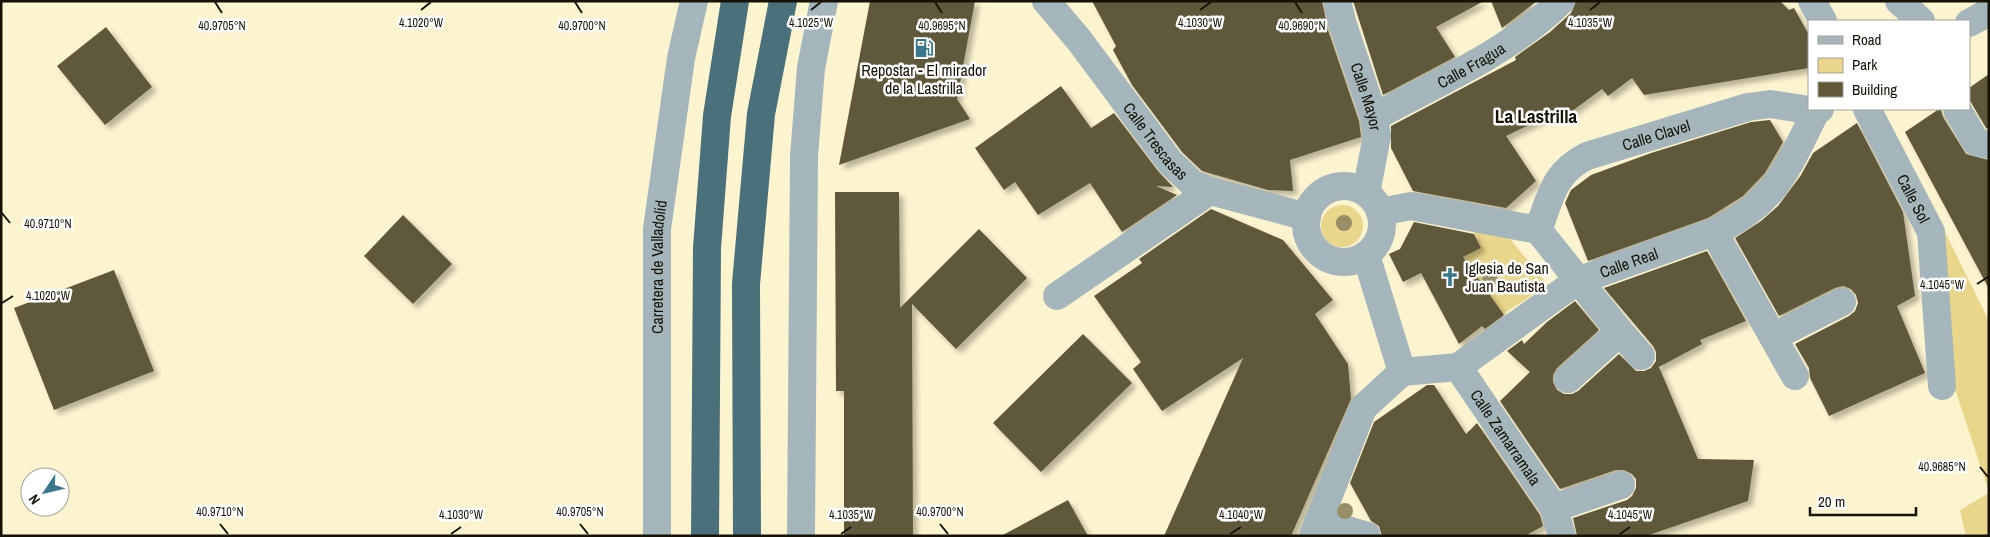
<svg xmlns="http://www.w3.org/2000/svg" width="1990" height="537" font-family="'Archivo Narrow',sans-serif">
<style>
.green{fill:#e9d68a}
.building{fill:#61593a;filter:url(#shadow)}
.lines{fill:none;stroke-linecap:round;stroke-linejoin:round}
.minor{stroke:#a4b6bb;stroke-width:28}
.highway{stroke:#49707b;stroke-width:28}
.tree{fill:#988e68}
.ticks{fill:none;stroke:#161306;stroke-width:2}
.labels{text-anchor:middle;stroke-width:5;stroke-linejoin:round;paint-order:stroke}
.street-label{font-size:16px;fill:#161306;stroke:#fff}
.poi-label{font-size:16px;fill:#161306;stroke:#fff}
.quarter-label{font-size:19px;font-weight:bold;fill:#161306;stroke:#fff}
.ticks-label{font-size:12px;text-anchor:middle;fill:#161306;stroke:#fff;stroke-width:5;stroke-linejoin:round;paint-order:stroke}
</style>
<defs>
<filter id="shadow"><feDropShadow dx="4.5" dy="4.5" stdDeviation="2.5" flood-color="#0004"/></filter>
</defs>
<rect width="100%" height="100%" fill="#fcf3cf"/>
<g class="green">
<circle cx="1342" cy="226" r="21"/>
<polygon points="1939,220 1989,321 1989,492 1944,356"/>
<polygon points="1468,221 1501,228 1548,285 1503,314 1463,257 1481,248"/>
<polygon points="1989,493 1989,536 1966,536 1960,510"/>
</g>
<g class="building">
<polygon points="870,1 975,1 957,99 970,119 839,165"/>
<polygon points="1092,1 1322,1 1328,30 1359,121 1361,137 1290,160 1293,191 1268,190 1202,171 1182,152 1132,85 1113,50 1116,46"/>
<polygon points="1353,1 1484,1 1436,27 1455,57 1383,95"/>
<polygon points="1491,1 1537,1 1502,28"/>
<polygon points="1576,1 1780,1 1789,10 1794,8 1809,35 1809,68 1644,95 1632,78 1608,96 1602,89 1564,117 1561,111 1550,118 1548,116 1506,136 1536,181 1506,208 1413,191 1391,148 1391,126 1516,60 1515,57 1550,32 1571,13"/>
<polygon points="106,27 152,87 105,125 57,66"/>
<polygon points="1989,74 1989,129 1986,128 1969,99 1969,88"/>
<polygon points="1061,86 1091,128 1114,113 1158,171 1173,187 1156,186 1177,195 1122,232 1090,183 1038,215 1015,182 1004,190 975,148"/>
<polygon points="1939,109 1941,109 1943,117 1966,154 1989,160 1989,289 1905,132"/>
<polygon points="1770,120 1783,142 1765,173 1743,196 1708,218 1588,261 1565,203 1571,190 1591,175 1651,153 1751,122"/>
<polygon points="1857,123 1903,212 1915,296 1897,306 1925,373 1829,416 1810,378 1809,368 1795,344 1849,316 1855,311 1858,303 1856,295 1851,289 1843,286 1835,288 1779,316 1735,238 1761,221 1778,206 1801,175 1813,153"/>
<polygon points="835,192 899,192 900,308 979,229 1027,278 956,349 912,304 913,536 844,536 844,391 836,391"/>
<polygon points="1211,209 1283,240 1333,300 1315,314 1348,364 1351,399 1291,536 1164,536 1243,358 1162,411 1133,369 1141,362 1094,296 1142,263 1139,259"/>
<polygon points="403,215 452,264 413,304 364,256"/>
<polygon points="1414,222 1474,234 1481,248 1463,257 1504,315 1485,329 1482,326 1459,344 1421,273 1403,282 1389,254 1400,249"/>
<polygon points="1707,251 1746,321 1700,340 1702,344 1659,367 1698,459 1754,460 1748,501 1646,536 1577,536 1573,518 1627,500 1632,496 1636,488 1636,479 1632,474 1624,470 1616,470 1560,489 1500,401 1530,372 1507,351 1522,340 1524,344 1547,322 1575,301 1599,330 1557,368 1553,375 1553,382 1557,390 1564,394 1572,394 1578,391 1619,354 1636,371 1644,371 1651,368 1656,361 1656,352 1653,346 1604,288"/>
<polygon points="114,270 154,371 54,410 14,308"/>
<polygon points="1083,334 1132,383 1041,472 993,423"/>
<polygon points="1427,385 1434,385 1466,434 1477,423 1540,515 1543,526 1525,536 1382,536 1379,526 1371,521 1350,483 1374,422"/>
<polygon points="1068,500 1088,536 1001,536"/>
</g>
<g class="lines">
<g class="minor">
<path id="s1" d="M1046,1L1079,40L1170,162L1193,184L1210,191L1307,217"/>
<path id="s2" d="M1337,1L1343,25L1374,117L1377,136L1366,193"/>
<polyline points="1812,1 1823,21"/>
<polyline points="1899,1 1921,21"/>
<polyline points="1969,23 1989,12"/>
<path id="s3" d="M1867,109L1931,232L1942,386"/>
<polyline points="1957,109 1976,142 1989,145"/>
<path id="s4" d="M1374,117C1439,82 1508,53 1561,1"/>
<circle cx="1344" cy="224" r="38"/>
<polyline points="1380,212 1411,206 1538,230 1620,332"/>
<path id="s5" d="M1538,230C1551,197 1553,173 1587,156L1748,107L1770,104L1816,111"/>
<polyline points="1714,232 1795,376"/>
<polyline points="1366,255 1402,372"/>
<polyline points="1057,296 1210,191"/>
<polyline points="1773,337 1842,302"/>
<path id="s6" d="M1458,367L1554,508L1562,536"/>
<path id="s7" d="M1402,372L1458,367L1577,281L1714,232C1777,202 1787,169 1816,111L1820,109"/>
<polyline points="1568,379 1620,332 1641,356"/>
<polyline points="1554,508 1621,485"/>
<polyline points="1318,521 1367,536"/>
<path id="s8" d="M657,536V229L681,58L694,1"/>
<polyline points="801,536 804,156 811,68 824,1"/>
<polyline points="1313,536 1363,408 1402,372"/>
</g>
<g class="highway">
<polyline points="705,536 707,248 717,116 735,1"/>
<polyline points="747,536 746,284 761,114 783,1"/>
</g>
</g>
<g class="tree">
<circle cx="1344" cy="223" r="8"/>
<circle cx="1490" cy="280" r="8"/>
<circle cx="1345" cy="511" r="8"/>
</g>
<path class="ticks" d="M215,2L222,13M575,2L582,13M935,2L942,13M1295,2L1302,13M421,10L431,2M811,10L821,2M1200,10L1211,2M1590,10L1600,2M2,213L10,223M1977,284L1988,277M2,303L13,296M1980,467L1988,477M220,524L228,534M580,524L588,534M940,524L948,534M451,534L461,527M841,534L851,527M1230,534L1241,527M1620,534L1630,527"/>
<defs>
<g id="fuel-bare" transform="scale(1.5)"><path d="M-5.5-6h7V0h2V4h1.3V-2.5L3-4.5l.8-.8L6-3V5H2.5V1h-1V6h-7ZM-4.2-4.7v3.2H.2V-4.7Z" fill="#37798b" stroke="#fff" stroke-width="2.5" paint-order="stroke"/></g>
<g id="church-bare" transform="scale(1.5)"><path d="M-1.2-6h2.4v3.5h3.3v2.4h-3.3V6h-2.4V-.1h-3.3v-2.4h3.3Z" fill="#37798b" stroke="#fff" stroke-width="2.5" paint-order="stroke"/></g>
</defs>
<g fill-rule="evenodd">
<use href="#fuel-bare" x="924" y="48"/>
<use href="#church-bare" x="1450" y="277"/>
</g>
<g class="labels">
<g class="street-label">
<text dy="6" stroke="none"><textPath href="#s4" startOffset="110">Calle Fragua</textPath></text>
<text dy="6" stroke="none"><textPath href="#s2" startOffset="100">Calle Mayor</textPath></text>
<text dy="6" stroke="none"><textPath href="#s5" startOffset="164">Calle Clavel</textPath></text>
<text dy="6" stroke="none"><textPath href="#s1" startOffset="178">Calle Trescasas</textPath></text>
<text dy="6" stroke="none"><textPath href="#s3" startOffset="101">Calle Sol</textPath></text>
<text dy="6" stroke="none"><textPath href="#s7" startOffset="258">Calle Real</textPath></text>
<text dy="6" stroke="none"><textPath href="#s8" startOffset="269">Carretera de Valladolid</textPath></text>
<text dy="6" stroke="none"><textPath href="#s6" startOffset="85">Calle Zamarramala</textPath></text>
</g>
<g class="poi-label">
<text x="924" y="76">Repostar - El mirador<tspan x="924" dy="18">de la Lastrilla</tspan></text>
<text x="1465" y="274" text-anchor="start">Iglesia de San<tspan x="1465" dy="18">Juan Bautista</tspan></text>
</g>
<g class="quarter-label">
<text x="1536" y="123">La Lastrilla</text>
</g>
</g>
<g class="ticks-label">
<text x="421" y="27">4.1020°W</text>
<text x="811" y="27">4.1025°W</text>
<text x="1200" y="27">4.1030°W</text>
<text x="1590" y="27">4.1035°W</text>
<text x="582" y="30">40.9700°N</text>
<text x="942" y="30">40.9695°N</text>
<text x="1302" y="30">40.9690°N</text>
<text x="222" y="30">40.9705°N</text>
<text x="48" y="228">40.9710°N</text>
<text x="1942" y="289">4.1045°W</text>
<text x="48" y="300">4.1020°W</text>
<text x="1942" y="471">40.9685°N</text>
<text x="220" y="516">40.9710°N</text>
<text x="580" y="516">40.9705°N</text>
<text x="940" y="516">40.9700°N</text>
<text x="461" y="519">4.1030°W</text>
<text x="851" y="519">4.1035°W</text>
<text x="1241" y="519">4.1040°W</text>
<text x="1630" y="519">4.1045°W</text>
</g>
<rect width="1990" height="537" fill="none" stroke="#161306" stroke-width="5"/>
<rect x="1808" y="20" width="162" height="90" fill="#ffffff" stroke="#a2a19b"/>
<rect x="1818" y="36" width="25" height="8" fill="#a4b6bb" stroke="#a2a19b"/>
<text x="1852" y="45" font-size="15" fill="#161306">Road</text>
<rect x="1818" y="58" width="25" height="15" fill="#e9d68a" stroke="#a2a19b"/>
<text x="1852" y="70" font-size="15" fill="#161306">Park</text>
<rect x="1818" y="82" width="25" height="15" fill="#61593a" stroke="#a2a19b"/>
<text x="1852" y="95" font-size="15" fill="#161306">Building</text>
<g transform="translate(45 492) rotate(235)"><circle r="24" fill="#ffffff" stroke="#a2a19b"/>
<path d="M0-4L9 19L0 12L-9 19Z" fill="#37798b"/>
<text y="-8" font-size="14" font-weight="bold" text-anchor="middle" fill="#161306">N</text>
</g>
<path d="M1810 507v8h106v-8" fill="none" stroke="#161306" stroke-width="2.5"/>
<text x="1818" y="507" font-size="15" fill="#161306" stroke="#ffffff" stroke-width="4" paint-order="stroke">20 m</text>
</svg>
